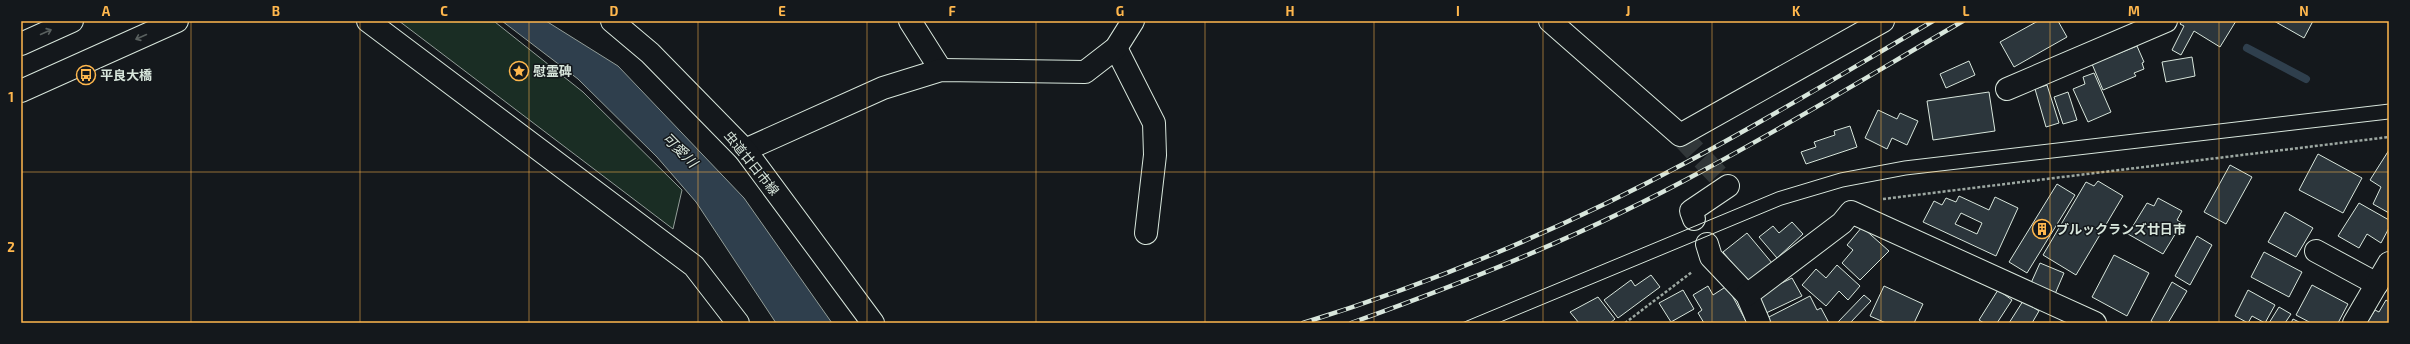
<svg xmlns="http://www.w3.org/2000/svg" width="2410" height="344" font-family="'Exo 2','Noto Sans JP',sans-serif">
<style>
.green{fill:#1a2d24;stroke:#939e99}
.water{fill:#2f3f4d;stroke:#939e99}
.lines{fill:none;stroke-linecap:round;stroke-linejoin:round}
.stream{stroke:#2f3f4d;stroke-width:8}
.building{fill:#2c363c;stroke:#d8e6dc;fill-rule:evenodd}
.minor-tunnel{stroke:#313739;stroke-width:22;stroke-dasharray:22 11;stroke-linecap:butt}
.minor-casing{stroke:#d8e6dc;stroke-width:24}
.major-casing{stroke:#d8e6dc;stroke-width:24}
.path{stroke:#9da8a2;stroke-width:2.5;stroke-dasharray:3 2;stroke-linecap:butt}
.minor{stroke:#14181c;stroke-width:22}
.major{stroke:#14181c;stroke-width:22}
.tram{stroke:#d8e6dc;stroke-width:1}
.rail-casing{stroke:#d8e6dc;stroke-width:4.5}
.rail{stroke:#14181c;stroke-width:3;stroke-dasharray:9;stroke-linecap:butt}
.oneway{stroke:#59605f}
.grid{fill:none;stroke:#ffb74d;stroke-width:1;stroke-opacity:0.55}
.labels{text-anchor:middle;stroke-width:3;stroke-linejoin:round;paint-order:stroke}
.poi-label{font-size:13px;font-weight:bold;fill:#d8e6dc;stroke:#14181c;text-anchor:start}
.street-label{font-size:13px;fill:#d8e6dc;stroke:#14181c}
.water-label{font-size:14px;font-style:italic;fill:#d8e6dc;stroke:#14181c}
.neatline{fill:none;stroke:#ffb74d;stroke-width:1.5}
.grid-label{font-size:13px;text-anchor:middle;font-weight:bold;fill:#ffb74d}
</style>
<rect width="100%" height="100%" fill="#14181c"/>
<polygon class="green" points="399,21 495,22 583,92 682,190 673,229"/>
<polygon class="water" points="502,21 546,21 618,66 744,198 832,323 776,323 696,202 657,157 578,79"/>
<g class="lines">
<polyline class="stream" points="2247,48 2306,79"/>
</g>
<g class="building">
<polygon points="2038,21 2058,21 2067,37 2014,67 2000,42"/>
<polygon points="2182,21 2236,21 2220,47 2194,31 2181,55 2172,50 2184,26 2180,24"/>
<polygon points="2274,21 2313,21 2304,38"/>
<polygon points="2137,46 2144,62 2142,63 2144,69 2134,73 2136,76 2103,90 2092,64"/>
<polygon points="2192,57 2195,76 2166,82 2162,62"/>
<polygon points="1969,61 1975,75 1946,88 1940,74"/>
<polygon points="2094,73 2111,112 2088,122 2073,89 2085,84 2083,77"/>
<polygon points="2047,85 2059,123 2046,127 2035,89"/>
<polygon points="1989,92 1995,131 1933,140 1927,101"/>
<polygon points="2068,92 2077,120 2063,124 2054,97"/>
<polygon points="1878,110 1897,119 1900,113 1918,121 1907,145 1892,138 1887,149 1865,138"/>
<polygon points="1850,126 1857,147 1806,164 1801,152 1816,147 1814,142 1835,135 1834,131"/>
<polygon points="2389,150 2389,213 2373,204 2381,187 2370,180"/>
<polygon points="2318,154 2362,178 2343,213 2299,190"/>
<polygon points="2230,165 2252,177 2226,224 2204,212"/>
<polygon points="2098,181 2123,196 2076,275 2043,255 2086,182 2094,186"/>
<polygon points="2057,184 2075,195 2027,273 2009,262"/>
<path d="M1959,196L1989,210L1995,197L2018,208L1996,256L1923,222L1934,201L1942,205L1946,198L1956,202ZM1961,213L1982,223L1977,234L1955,224Z"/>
<polygon points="2158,198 2182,211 2177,220 2182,223 2163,254 2128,234 2147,203 2154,206"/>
<polygon points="2359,203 2389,220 2389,228 2381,243 2367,234 2359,248 2338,236"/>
<polygon points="2285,212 2313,228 2296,257 2268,242"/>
<polygon points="1792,222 1803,234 1777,258 1759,237 1773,226 1779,233"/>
<polygon points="1862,227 1889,251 1860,280 1842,263 1853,250 1847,245"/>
<polygon points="1747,233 1772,263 1748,282 1723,252"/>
<polygon points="2197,236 2212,245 2190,285 2175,276"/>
<polygon points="2264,252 2302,272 2289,297 2251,277"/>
<polygon points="2114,255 2149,273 2127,316 2092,297"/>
<polygon points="2040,263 2064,273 2055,294 2031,283"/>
<polygon points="1837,265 1860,286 1848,300 1839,291 1826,306 1802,285 1816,269 1826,278"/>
<polygon points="1651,275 1660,287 1618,318 1604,300 1631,280 1635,286"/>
<polygon points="1792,278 1802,296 1764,314 1755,296"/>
<polygon points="2172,282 2187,291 2168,323 2154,323 2151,321"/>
<polygon points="2312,285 2348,304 2338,323 2311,323 2296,315"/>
<polygon points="1708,286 1713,295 1727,286 1747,323 1704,323 1698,313 1702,310 1693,295"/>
<polygon points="1884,286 1923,304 1914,323 1886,323 1870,316"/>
<polygon points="1683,290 1694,309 1671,322 1659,303"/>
<polygon points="1998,290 2012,300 1997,323 1984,323 1979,320"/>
<polygon points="2248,290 2275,305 2265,323 2252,316 2248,323 2235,316"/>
<polygon points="1864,295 1871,301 1850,323 1837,323"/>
<polygon points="1810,296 1817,310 1821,308 1829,323 1769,323 1767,318"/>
<polygon points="1598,297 1615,319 1610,323 1579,323 1570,312"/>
<polygon points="2386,300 2389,302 2389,323 2367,323 2375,310 2379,312"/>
<polygon points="2023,301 2039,311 2032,323 2009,323"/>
<polygon points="2279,307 2291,314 2285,323 2269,323"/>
<polygon points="2293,319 2301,323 2291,323"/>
</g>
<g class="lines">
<polyline class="minor-tunnel" points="1680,135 1728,186"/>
<g class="minor-casing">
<g id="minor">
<polyline points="368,21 694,266 738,323"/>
<polyline points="910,21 941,70"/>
<polyline points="1550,21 1680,135 1883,21"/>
<polyline points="21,44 72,21"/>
<polyline points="1116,48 1154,123 1155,155 1146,233"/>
<polyline points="2007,89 2166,21"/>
<polyline points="21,91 177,21"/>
<polyline points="745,150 883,88 941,70 1085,72 1116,48 1133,21"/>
<polyline points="1694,219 1691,211 1728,186"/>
<polyline points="1707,244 1711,257 1747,295 1759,323"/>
<polyline points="2316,251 2377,284"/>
<polyline points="1747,295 1842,223 1851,212 2095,323"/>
<polyline points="2354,323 2389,263"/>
</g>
</g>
<g class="major-casing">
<polyline id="major" points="612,21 650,53 745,150 873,323"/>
</g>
<g class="path">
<polyline points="1883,199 2389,137"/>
<polyline points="1625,323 1692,272"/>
</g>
<use href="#minor" class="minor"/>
<use href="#major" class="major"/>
<g class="tram">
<polyline points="1462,323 1777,192 1840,173 1904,161 2389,104"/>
<polyline points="1498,323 1782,205 1843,187 1906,175 2389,119"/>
</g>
<g class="rail-casing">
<g id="rail">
<path d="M1303,323C1436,282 1566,227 1689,161C1772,117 1852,68 1933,21"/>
<path d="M1351,323C1472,280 1591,232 1704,170C1792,123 1877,71 1963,21"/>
</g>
</g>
<use href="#rail" class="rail"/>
</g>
<defs><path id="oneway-shaft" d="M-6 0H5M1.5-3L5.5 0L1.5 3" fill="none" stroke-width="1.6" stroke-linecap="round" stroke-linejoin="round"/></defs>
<g class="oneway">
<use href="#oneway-shaft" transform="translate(46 32) rotate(-24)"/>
<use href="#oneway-shaft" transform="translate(141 37) rotate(156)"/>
</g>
<path class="grid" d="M191,21V323M360,21V323M529,21V323M698,21V323M867,21V323M1036,21V323M1205,21V323M1374,21V323M1543,21V323M1712,21V323M1881,21V323M2050,21V323M2219,21V323M21,172H2389"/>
<defs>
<g id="sight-ring" transform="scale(1)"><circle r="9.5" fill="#14181c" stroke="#ffb74d" stroke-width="1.5"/><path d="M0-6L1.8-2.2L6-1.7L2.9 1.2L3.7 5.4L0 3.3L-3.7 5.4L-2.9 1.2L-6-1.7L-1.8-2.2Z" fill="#ffb74d"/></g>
<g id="bus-ring" transform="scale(1)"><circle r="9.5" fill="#14181c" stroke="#ffb74d" stroke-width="1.5"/><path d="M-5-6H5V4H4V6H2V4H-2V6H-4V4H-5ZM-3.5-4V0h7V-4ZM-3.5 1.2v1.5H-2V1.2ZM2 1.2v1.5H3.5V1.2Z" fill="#ffb74d"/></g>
<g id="building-ring" transform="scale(1)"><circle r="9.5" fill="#14181c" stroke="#ffb74d" stroke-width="1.5"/><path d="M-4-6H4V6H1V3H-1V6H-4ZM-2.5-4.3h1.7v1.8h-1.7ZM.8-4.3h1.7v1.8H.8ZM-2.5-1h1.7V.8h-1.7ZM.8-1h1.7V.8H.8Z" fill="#ffb74d"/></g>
</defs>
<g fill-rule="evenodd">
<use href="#sight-ring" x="519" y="71"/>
<use href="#bus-ring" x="86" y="75"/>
<use href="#building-ring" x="2042" y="229"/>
</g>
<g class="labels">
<g class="poi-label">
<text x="533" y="76">慰霊碑</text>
<text x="100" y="80">平良大橋</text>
<text x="2056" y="234">ブルックランズ廿日市</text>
</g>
<g class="street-label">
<text transform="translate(752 163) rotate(51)" y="5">虫道廿日市線</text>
</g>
<g class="water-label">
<text transform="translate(680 150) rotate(45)" y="5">可愛川</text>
</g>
</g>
<rect width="2410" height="344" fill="none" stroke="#14181c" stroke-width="44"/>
<rect x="22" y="22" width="2366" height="300" class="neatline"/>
<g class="grid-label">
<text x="106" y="16">A</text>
<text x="276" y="16">B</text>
<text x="444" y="16">C</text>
<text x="614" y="16">D</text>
<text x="782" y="16">E</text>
<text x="952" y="16">F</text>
<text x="1120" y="16">G</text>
<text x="1290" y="16">H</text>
<text x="1458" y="16">I</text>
<text x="1628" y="16">J</text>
<text x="1796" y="16">K</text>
<text x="1966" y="16">L</text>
<text x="2134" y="16">M</text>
<text x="2304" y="16">N</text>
<text x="11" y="102">1</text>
<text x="11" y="252">2</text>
</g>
</svg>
